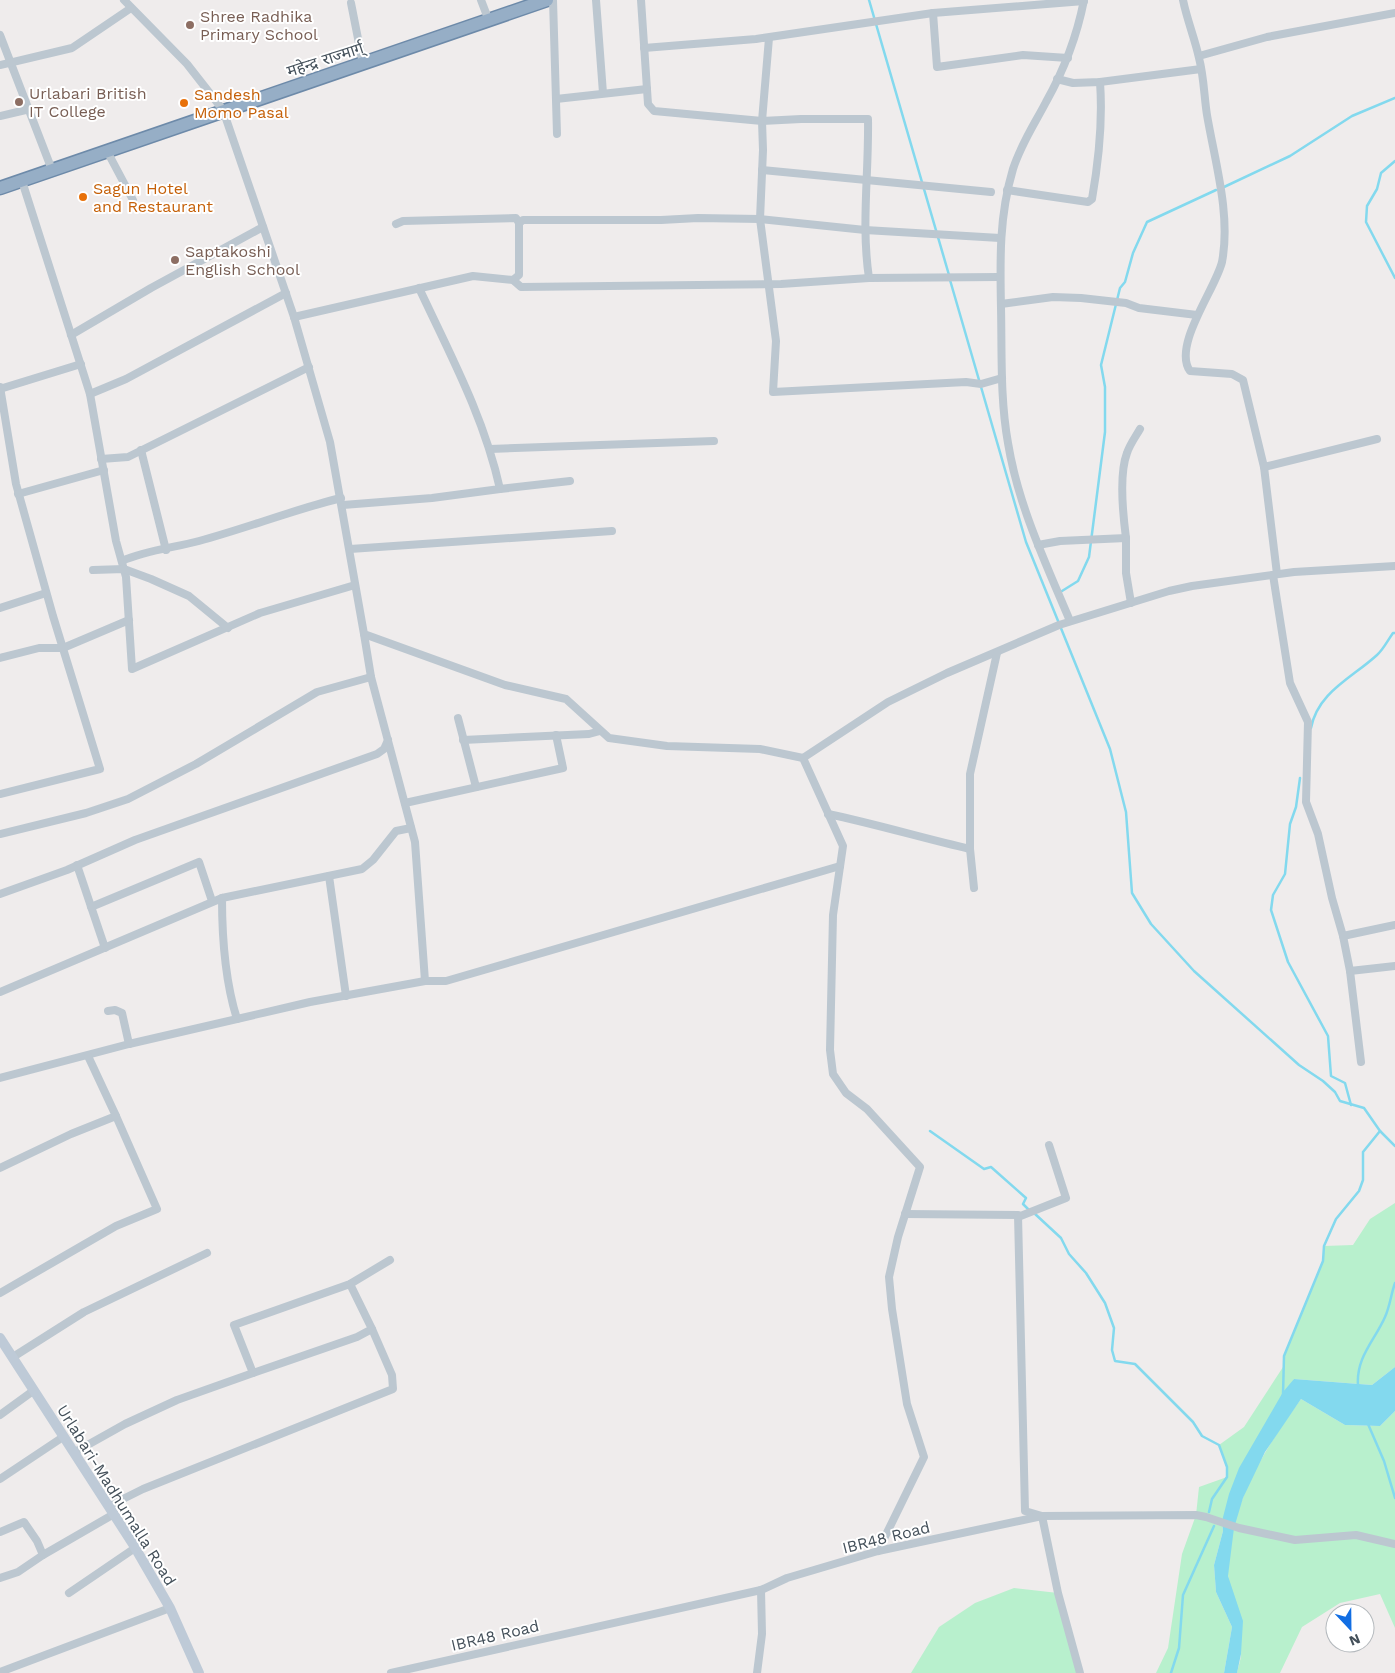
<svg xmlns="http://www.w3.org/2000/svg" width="1395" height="1673" font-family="'Work Sans','Noto Sans Devanagari',sans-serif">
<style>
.green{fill:#b8f0cd}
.water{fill:#83d9ee}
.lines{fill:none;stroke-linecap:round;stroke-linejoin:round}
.stream{stroke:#83d9ee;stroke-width:2.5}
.trunk-casing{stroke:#6d8aa9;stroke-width:15}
.minor{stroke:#bcc7d0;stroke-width:8}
.secondary{stroke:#becad7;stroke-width:10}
.trunk{stroke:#96aec6;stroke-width:12}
.education-dot{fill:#8d6e63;stroke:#fff;stroke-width:2}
.food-dot{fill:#e8710a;stroke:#fff;stroke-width:2}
.labels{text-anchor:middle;stroke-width:4;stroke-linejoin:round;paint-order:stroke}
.education-label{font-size:16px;fill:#785e54;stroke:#fff;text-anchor:start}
.street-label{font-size:16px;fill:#44505a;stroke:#fff}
.food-label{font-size:16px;fill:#c56008;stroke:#fff;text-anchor:start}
</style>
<rect width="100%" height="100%" fill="#efecec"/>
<g class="green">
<polygon points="1395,1203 1395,1367 1372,1385 1294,1379 1222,1521 1223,1531 1214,1565 1216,1592 1232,1627 1224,1673 1156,1673 1168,1648 1182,1554 1196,1515 1199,1487 1227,1477 1227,1467 1219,1445 1244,1427 1283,1367 1284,1356 1323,1261 1324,1246 1353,1245 1370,1219"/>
<path d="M1301,1399L1345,1425L1380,1426L1395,1411V1628L1380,1594L1340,1603L1302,1627L1280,1673H1237C1238,1667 1241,1660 1241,1654C1242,1628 1229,1602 1228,1575C1226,1511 1264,1449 1301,1399Z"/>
<polygon points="1014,1588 1058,1593 1080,1673 911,1673 939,1627 975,1603"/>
</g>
<polygon class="water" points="1395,1367 1395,1411 1380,1426 1345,1425 1301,1399 1265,1452 1243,1498 1234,1528 1228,1576 1243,1621 1241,1654 1237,1673 1224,1673 1232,1627 1216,1592 1214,1565 1223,1531 1222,1521 1229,1494 1239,1468 1283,1392 1294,1379 1372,1385"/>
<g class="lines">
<g class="stream">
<polyline points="869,0 949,275"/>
<polyline points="1395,161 1381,173 1377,189 1367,206 1366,222 1395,278"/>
<polyline points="1224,187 1290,156 1352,116 1395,98"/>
<polyline points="950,280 1026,542 1110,749 1126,812 1132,893 1151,924 1194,971 1299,1065 1323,1081 1335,1092 1340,1101 1364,1108 1380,1131 1395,1146"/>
<polyline points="1062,591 1078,581 1089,557 1105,432 1105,387 1101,365 1120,288 1125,282 1133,253 1147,222 1216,190"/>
<path d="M1311,728C1318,692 1352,678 1377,655C1383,650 1388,640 1393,633H1395"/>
<polyline points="1300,778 1296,807 1290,824 1285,874 1273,895 1271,910 1288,962 1328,1036 1331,1076 1345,1083 1351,1105"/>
<polyline points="930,1131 984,1169 991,1167 1026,1198 1023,1204 1029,1210"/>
<polyline points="1034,1213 1061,1238 1069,1254 1086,1273 1105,1303 1114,1328 1112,1350 1115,1361 1135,1364 1193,1422 1202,1436 1219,1445 1227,1467 1227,1477 1212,1499 1209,1512"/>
<path d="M1358,1385C1356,1357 1375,1340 1385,1317C1390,1306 1391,1294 1395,1283"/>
<polyline points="1283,1395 1284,1356 1323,1261 1324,1246 1336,1219 1359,1191 1363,1180 1363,1152 1380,1131"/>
<polyline points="1368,1424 1384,1461 1395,1498"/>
<polyline points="1171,1673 1179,1648 1183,1595 1214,1526"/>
</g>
<g class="trunk-casing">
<polyline id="trunk" points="0,188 547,0"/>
</g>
<g class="minor">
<polyline points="124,0 187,64 223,110 294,317 330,442 364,634 505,685 566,699 609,738 667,746 760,749 803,758 843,846 833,915 830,1050 833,1074 846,1093 867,1109 920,1167 898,1237 889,1277 892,1309 907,1404 924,1457 878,1551"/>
<polyline points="481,0 489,21"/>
<polyline points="553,0 557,134"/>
<polyline points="596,0 603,93"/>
<polyline points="641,0 648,104 654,111 762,121 763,150 760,219 776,341 773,392 966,382 981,384 1002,378"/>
<path d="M1183,0C1187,20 1195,39 1199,58C1204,77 1204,96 1207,115C1215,162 1231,215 1222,262C1216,288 1172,346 1190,371L1232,374L1243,380L1264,467L1277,574"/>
<polyline points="351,3 363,64"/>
<polyline points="0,35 52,170"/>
<path d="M769,38L762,121L801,119H868C869,173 861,225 869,278"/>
<polyline points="644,48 756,39 933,13"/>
<polyline points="1199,56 1267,37 1395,13"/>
<polyline points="1068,58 1023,55 937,67 933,13 1084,1"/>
<polyline points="0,65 72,48 131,8"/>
<polyline points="1057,79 1073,83 1100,82 1201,69"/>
<polyline points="556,99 647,89"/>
<polyline points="0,116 30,109"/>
<polyline points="107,151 133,200"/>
<polyline points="762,170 991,192"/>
<polyline points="22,181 90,394 116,541 126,577 132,669 260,613 355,585"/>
<path d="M1007,190L1088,202L1092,199C1099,159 1103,122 1100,82"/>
<polyline points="396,224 403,221 516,218 519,223"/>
<polyline points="513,280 519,275 519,223 523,220 661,220 698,218 760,219 865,230 1000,238"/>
<polyline points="1001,304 1053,297 1081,298 1126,303 1139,308 1197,315"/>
<polyline points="294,317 473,276 513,280 521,287 781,284 869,278 999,277"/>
<polyline points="71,335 151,288 263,227"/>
<polyline points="0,387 16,484 53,616 100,769 0,794"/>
<polyline points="0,389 81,364"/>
<polyline points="90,394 126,379 286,293"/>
<polyline points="490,449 714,441"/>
<polyline points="141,450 166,550"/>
<polyline points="101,459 128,457 309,367"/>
<polyline points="1264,467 1377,439"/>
<polyline points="500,489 570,481"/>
<polyline points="18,494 104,470"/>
<path d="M343,505L432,498L500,489C484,417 450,354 419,288"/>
<polyline points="1126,538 1126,573 1131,603"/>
<path d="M1038,545L1060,541L1126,538C1123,515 1119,474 1127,453C1130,444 1136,436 1140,429"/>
<polyline points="350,549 612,531"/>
<path d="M122,561C146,550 173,548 199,541C247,528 293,510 341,498"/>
<polyline points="93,570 124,569 151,579 189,596 228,628"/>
<polyline points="1273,575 1290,683 1308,722 1306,802 1318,834 1332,898 1343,936 1350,971 1361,1062"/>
<polyline points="0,608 46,593"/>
<path d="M1070,621C1046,564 1018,505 1008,443C1000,399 1002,352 1001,308C1000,260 999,216 1013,169C1021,144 1034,125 1046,102C1064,70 1077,36 1084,0"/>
<polyline points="364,634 371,677 415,842 425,981"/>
<polyline points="0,658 39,648 63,648 129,620"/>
<polyline points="458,718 476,787"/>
<polyline points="463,740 589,734 600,731"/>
<polyline points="803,758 888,702 947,673 1059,625 1169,591 1192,586 1294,572 1395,566"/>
<polyline points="405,803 563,768 556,735"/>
<path d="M828,814C876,824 922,838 970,849"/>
<polyline points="0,834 86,813 128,799 196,764 317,692 371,677"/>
<polyline points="77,865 105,948"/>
<polyline points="329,876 346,996"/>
<polyline points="974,888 970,849 970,774 997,653"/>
<polyline points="0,894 67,870 135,840 377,754 384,749 388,740"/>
<polyline points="91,907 199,862 212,901"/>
<polyline points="1343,936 1395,925"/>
<polyline points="1350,971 1395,966"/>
<polyline points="0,992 222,898"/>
<polyline points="108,1011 115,1010 122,1013 129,1044"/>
<path d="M237,1019C225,981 222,938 222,898L362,869L373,860L396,831L411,828"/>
<polyline points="0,1078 129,1044 310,1002 425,981 446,981 840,866"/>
<polyline points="0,1168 71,1134 116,1116 88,1056"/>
<polyline points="905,1214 1018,1215 1025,1511 1042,1516 1058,1593 1080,1673"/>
<polyline points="1018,1217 1066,1198 1049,1145"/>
<polyline points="0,1293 116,1226 157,1209 116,1116"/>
<polyline points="13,1357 84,1312 207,1253"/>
<polyline points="253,1373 357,1337 372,1329 350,1284"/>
<polyline points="0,1415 33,1391"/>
<polyline points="75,1452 125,1424 177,1400 253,1373 234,1325 350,1284 390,1260"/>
<polyline points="0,1479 63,1437"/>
<polyline points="109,1506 143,1489 393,1389 392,1375 372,1329"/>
<polyline points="0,1532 24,1522 37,1541 43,1555 18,1572 0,1578"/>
<polyline points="43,1555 114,1514"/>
<polyline points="69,1593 135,1548"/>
<polyline points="0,1672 170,1608"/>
<polyline points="391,1673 761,1590 787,1578 878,1551 1042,1516 1196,1515 1206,1517 1239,1528 1295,1540 1356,1535 1395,1544"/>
<polyline points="757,1673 762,1634 761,1590"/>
</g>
<polyline class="secondary" points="0,1338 133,1544 170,1608 199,1673"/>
<use href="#trunk" class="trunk"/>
</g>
<g class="education-dot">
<circle cx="190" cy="25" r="5"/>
<circle cx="19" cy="102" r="5"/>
<circle cx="175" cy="260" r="5"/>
</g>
<g class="food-dot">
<circle cx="184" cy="103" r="5"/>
<circle cx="83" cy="197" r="5"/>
</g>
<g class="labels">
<g class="education-label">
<text x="200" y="22">Shree Radhika<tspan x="200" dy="18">Primary School</tspan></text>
<text x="29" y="99">Urlabari British<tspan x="29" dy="18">IT College</tspan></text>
<text x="185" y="257">Saptakoshi<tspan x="185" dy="18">English School</tspan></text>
</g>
<g class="street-label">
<text transform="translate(325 59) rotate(-18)" y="6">महेन्द्र राज्मार्ग्</text>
<text transform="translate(117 1495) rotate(58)" y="6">Urlabari-Madhumalla Road</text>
<text transform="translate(886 1537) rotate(-14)" y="6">IBR48 Road</text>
<text transform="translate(495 1635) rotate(-13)" y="6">IBR48 Road</text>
</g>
<g class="food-label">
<text x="194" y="100">Sandesh<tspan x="194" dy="18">Momo Pasal</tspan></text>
<text x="93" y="194">Sagun Hotel<tspan x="93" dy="18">and Restaurant</tspan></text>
</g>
</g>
<g transform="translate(1350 1628) rotate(158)"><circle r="24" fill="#ffffff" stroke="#b4b9bd"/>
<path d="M0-4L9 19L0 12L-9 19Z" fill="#126ee3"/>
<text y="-8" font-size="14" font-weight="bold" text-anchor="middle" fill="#44505a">N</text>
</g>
</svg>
